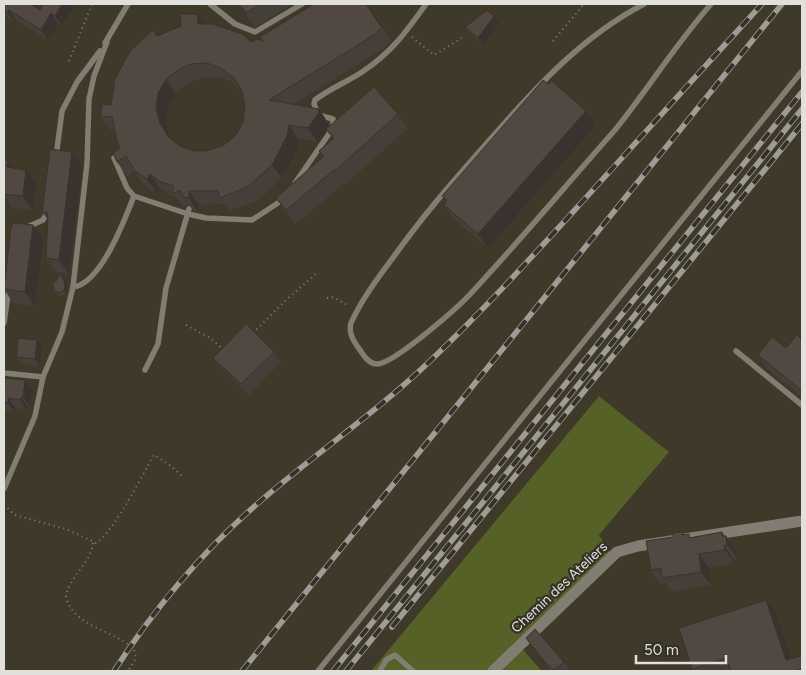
<svg xmlns="http://www.w3.org/2000/svg" width="806" height="675" font-family="Figtree,sans-serif">
<style>
.built{fill:#3f3929}
.green{fill:#556126}
.lines{fill:none;stroke-linecap:round;stroke-linejoin:round}
.path{stroke:#85827a;stroke-width:2;stroke-dasharray:1 4;stroke-linecap:butt}
.service{stroke:#817d72;stroke-width:5.5}
.minor{stroke:#817d72;stroke-width:11}
.rail-casing{stroke:#9f9c95;stroke-width:5.5}
.rail{stroke:#353128;stroke-width:4;stroke-dasharray:11;stroke-linecap:butt}
.wall{fill:#463e38;fill-rule:evenodd}
.shaded-wall{fill:#39322e}
.building{fill:#514841;stroke:#39322e;fill-rule:evenodd}
.labels{text-anchor:middle;stroke-width:4.5;stroke-linejoin:round;paint-order:stroke}
.street-label{font-size:14px;fill:#e2e0da;stroke:#353128}
</style>
<rect width="100%" height="100%" fill="#353128"/>
<polygon class="built" points="4,4 802,4 802,671 542,671 516,642 610,551 599,535 669,452 599,396 371,671 4,671"/>
<polygon class="green" points="599,396 669,452 599,535 610,552 516,642 542,671 371,671"/>
<g class="lines">
<g class="path">
<polyline points="412,37 434,55 465,36"/>
<polyline points="553,41 584,4"/>
<polyline points="69,61 92,4"/>
<polyline points="327,298 333,297 349,306"/>
<polyline points="186,325 210,338 224,350"/>
<polyline points="253,333 285,301 317,273"/>
<path d="M4,505L15,515L66,529L96,543C114,532 142,475 154,455L171,466L184,478"/>
<path d="M93,543C91,564 68,577 66,597C74,628 114,629 134,650L136,658L128,671"/>
</g>
<g class="service">
<polyline points="210,4 235,24 255,32 302,4"/>
<path d="M644,4C583,36 538,85 493,136C462,171 431,206 403,244C385,269 364,294 351,323C348,333 354,342 360,350C364,356 369,364 377,364C394,364 461,305 474,290C522,238 568,183 615,130C648,89 676,44 711,4"/>
<polyline points="105,43 128,4"/>
<polyline points="56,157 62,111 77,82 100,51"/>
<polyline points="114,158 127,188 134,196"/>
<path d="M295,183L333,128V119L318,115L314,104L315,100C329,89 347,82 362,72C392,52 406,32 426,4"/>
<polyline points="25,228 43,220 48,211"/>
<path d="M73,287C101,284 125,219 134,196L188,214L206,218L252,220L284,199"/>
<polyline points="4,323 9,288"/>
<polyline points="736,351 802,405"/>
<polyline points="145,370 158,344 166,288 189,209"/>
<polyline points="4,373 43,377 62,332 73,287 87,164 89,99 94,76 107,42"/>
<polyline points="4,489 35,416 43,377"/>
<polyline points="318,671 802,71"/>
<polyline points="380,671 386,660 395,655 413,671"/>
</g>
<polyline class="minor" points="493,671 617,552 638,546 802,521"/>
<g class="rail-casing">
<g id="rail">
<polyline points="392,627 802,124"/>
<path d="M114,671C154,609 201,553 257,504C313,455 376,413 430,361C487,307 539,249 592,191C649,128 705,66 762,4"/>
<polyline points="242,671 782,4"/>
<polyline points="333,671 802,92"/>
<polyline points="346,671 802,109"/>
</g>
</g>
<use href="#rail" class="rail"/>
</g>
<g class="wall">
<polygon points="4,4 40,10 74,7 62,26 58,24 48,40 16,20 15,23 4,16"/>
<polygon points="239,4 293,4 255,27"/>
<polygon points="494,16 499,23 483,45 470,34 465,27"/>
<path d="M205,24L252,42L381,26L392,41L383,49L294,104L319,109L328,123L327,128L398,114L408,128L346,184L345,183L296,224L286,212L276,198L323,157L319,151L333,139L326,129L318,142L298,139L297,150L282,178L259,200L229,211L224,204L199,205L198,212L193,210L189,205H187L185,207L182,206L176,197L171,196L160,188L157,193L143,184L134,171L127,176L117,162L120,148L114,130H110L100,116L111,105L157,36ZM217,77L230,81L242,91L245,106L243,122L236,135L224,145L206,151H194L180,146L169,137L166,122L168,106L176,93L191,82L201,78Z"/>
<polygon points="548,84 586,111 596,125 488,248 454,219 444,205 446,202 442,196"/>
<polygon points="72,152 82,166 69,274 56,272 46,258 48,220 42,212"/>
<polygon points="4,160 8,161 13,168 36,184 32,210 12,208 4,196"/>
<polygon points="43,239 35,306 13,303 4,289"/>
<polygon points="64,278 68,288 66,294 61,296 56,294 54,290"/>
<polygon points="802,340 802,397 767,369 758,355 786,348"/>
<polygon points="42,347 40,366 21,364 16,357"/>
<polygon points="274,352 281,362 249,395 221,368 213,358"/>
<polygon points="4,378 25,380 32,390 30,407 28,407 27,410 15,408 15,413 4,410"/>
<polygon points="682,532 685,535 691,538 722,532 724,536 726,536 735,549 737,558 733,559 734,563 709,568 711,585 672,592 666,583 660,584 651,570 673,537"/>
<polygon points="766,600 776,613 790,659 802,656 802,671 694,671 692,669"/>
<polygon points="526,638 564,662 569,669 566,671 551,671"/>
</g>
<g class="shaded-wall">
<polygon points="62,4 72,4 74,7 62,26 55,16"/>
<polygon points="366,4 367,4 382,27 381,28"/>
<polygon points="9,10 16,20 15,23 8,13"/>
<polygon points="51,13 58,24 48,40 41,30"/>
<polygon points="198,14 208,28 198,24"/>
<polygon points="494,16 499,23 483,45 478,38"/>
<polygon points="166,79 176,93 168,106 166,122 169,137 178,150 160,123 156,108 158,93"/>
<polygon points="319,109 328,123 328,127 318,142 308,128"/>
<polygon points="586,111 596,125 488,248 478,234"/>
<polygon points="289,125 298,139 297,150 282,178 272,165"/>
<polygon points="72,152 82,166 69,274 59,260"/>
<polygon points="8,161 17,175 7,167"/>
<polygon points="26,170 36,184 32,210 23,196"/>
<polygon points="150,174 160,188 157,193 147,179"/>
<polygon points="189,191 199,205 198,212 189,198"/>
<polygon points="33,225 43,239 35,306 25,292"/>
<polygon points="61,274 64,278 68,288 66,294 64,290"/>
<polygon points="37,340 42,347 40,366 35,359"/>
<polygon points="25,380 32,390 30,407 23,397"/>
<polygon points="21,397 28,407 27,410 20,400"/>
<polygon points="8,398 15,408 15,413 8,403"/>
<polygon points="722,532 726,539 726,536 735,549 737,558 727,545 722,536"/>
<polygon points="724,545 733,559 734,563 725,550"/>
<polygon points="699,554 709,568 711,585 701,572"/>
<polygon points="766,600 776,613 795,671 786,660"/>
</g>
<g class="building">
<polygon points="4,4 30,4 40,10 43,4 62,4 55,16 51,13 41,30 9,10 8,13 4,10"/>
<polygon points="239,4 261,4 246,13"/>
<path d="M314,4H366L379,24L382,27L374,35L269,100L319,109L318,114L308,128L289,125L287,136L272,165L249,186L220,198L218,191H189V198L184,197L181,191H178L175,193L172,192L174,186L161,182L150,174L147,179L134,170L126,156L117,162L113,153L120,148L117,141L112,117L100,116L102,104L111,105L115,79L130,51L153,30L157,36L181,26L180,14H198V24H213L242,34L252,42L257,39L263,41L260,37ZM207,63L220,68L234,78L242,91L245,106L243,122L236,135L224,145L206,151H194L180,146L168,137L160,123L156,108L158,93L166,79L181,68L191,64Z"/>
<polygon points="487,10 494,16 478,38 465,27"/>
<polygon points="543,80 548,84 552,81 586,111 478,234 444,205 447,200 442,196"/>
<polygon points="374,87 398,114 336,170 335,169 286,210 276,198 324,156 319,151 334,138 326,129"/>
<polygon points="50,149 72,152 59,260 46,258 48,213 42,212"/>
<polygon points="4,160 8,161 7,167 26,170 23,196 4,194"/>
<polygon points="14,223 33,225 25,292 4,289 11,227"/>
<polygon points="61,274 65,284 64,290 59,293 54,290 53,284"/>
<polygon points="246,324 274,352 241,384 213,358"/>
<polygon points="797,335 802,340 802,391 758,355 772,337 786,348"/>
<polygon points="18,338 37,340 35,359 16,357"/>
<polygon points="4,378 25,380 23,397 21,397 20,400 8,398 8,403 4,402"/>
<polygon points="682,532 683,535 689,534 689,538 722,532 722,536 726,536 727,545 724,545 725,550 699,554 701,572 662,578 661,568 651,570 646,541 673,537 673,533"/>
<polygon points="766,600 786,660 802,656 802,671 801,669 795,671 731,671 726,658 692,669 679,628"/>
<polygon points="535,629 564,662 554,670 549,665 548,666 526,638"/>
</g>
<g class="labels">
<g class="street-label">
<text transform="translate(559 587) rotate(-43)" y="5">Chemin des Ateliers</text>
</g>
</g>
<rect width="806" height="675" fill="none" stroke="#e2e0da" stroke-width="10"/>
<path d="M636 655v8h90v-8" fill="none" stroke="#e2e0da" stroke-width="2.5"/>
<text x="644" y="655" font-size="15" fill="#e2e0da" stroke="#353128" stroke-width="4" paint-order="stroke">50 m</text>
</svg>
